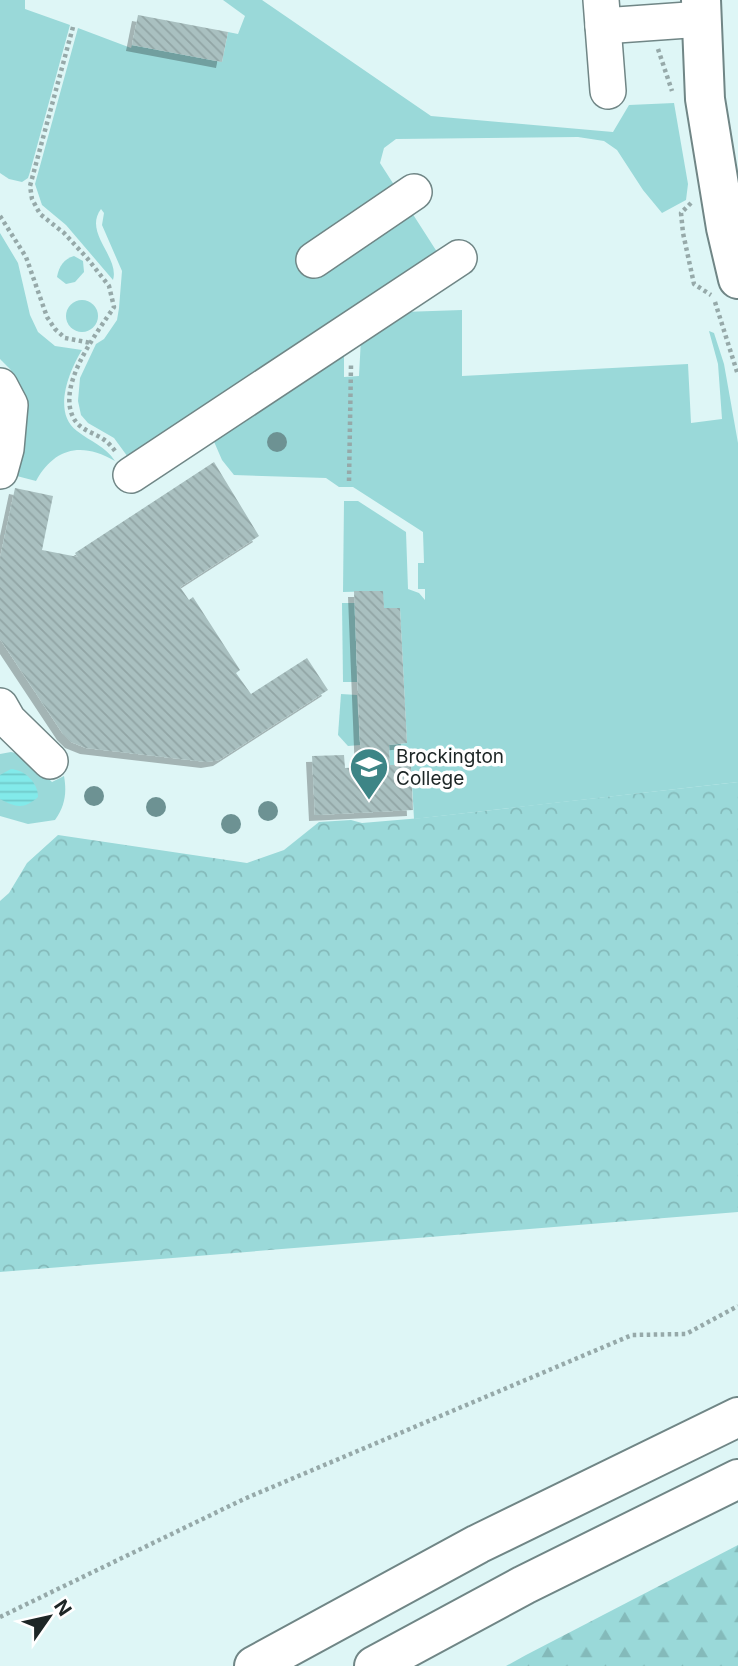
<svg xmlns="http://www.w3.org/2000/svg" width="738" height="1666" font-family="Inter,sans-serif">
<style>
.green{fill:#9ad9d9}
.forest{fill:url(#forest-firs)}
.park{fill:url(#park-crowns)}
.water{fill:url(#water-rules)}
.building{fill:url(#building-back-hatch);filter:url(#shadow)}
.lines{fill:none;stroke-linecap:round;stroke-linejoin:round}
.minor-casing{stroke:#708686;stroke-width:38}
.major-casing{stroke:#708686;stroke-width:42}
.highway-casing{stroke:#708686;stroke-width:42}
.path{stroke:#96a9a9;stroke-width:4.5;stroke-dasharray:3.5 3.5;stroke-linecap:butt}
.minor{stroke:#fff;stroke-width:35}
.major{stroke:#fff;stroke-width:38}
.highway{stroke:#fff;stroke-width:38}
.tree{fill:#6d9293}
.labels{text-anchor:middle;stroke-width:7;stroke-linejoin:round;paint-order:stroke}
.poi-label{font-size:19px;fill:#1d2626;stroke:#fff;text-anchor:start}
</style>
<defs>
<pattern id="forest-firs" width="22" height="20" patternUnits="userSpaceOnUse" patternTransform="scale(1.75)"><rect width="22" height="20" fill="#9ad9d9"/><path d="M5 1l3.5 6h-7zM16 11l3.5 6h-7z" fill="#84baba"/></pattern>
<pattern id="park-crowns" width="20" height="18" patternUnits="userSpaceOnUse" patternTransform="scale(1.75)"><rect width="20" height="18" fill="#9ad9d9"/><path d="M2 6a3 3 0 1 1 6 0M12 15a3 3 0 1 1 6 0" fill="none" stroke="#84baba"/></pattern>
<pattern id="water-rules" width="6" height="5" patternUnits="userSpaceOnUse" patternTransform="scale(1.75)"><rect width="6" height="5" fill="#82eaea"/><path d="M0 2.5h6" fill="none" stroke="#70c9c9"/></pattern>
<pattern id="building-back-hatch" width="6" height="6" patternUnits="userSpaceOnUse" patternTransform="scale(1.75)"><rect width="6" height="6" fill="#a9c0c0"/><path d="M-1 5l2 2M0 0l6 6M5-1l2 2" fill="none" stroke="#91a5a5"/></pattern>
<filter id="shadow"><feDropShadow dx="-6" dy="6" stdDeviation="0" flood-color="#0004"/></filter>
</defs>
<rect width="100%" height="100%" fill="#def6f6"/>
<g class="green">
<polygon points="0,0 25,0 25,9 70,25 30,172 28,178 22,182 9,179 0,173"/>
<path d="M223,0H262L431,116L613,132L629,105L674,103L688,184L686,200L662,213L643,190L617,150L604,141L578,137L396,139L384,148L380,163L439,255L133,464L114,438L88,423L81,415L78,401L80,378L96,344L104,339L117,320L119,308L122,271L102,225L104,213L101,209C83,233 120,257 113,280L66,225L42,205L35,184L78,28L131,48L132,45L222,62L228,32L238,34L245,16Z"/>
<path d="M0,233L18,263L30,315L38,332L55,346L82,350C69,371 52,413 77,431C91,442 105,446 115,461C82,442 55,447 36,481L13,475L21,389L10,369L0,359Z"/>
<path d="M74,256L83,261L84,272L75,282L66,284L57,277C59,266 64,259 74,256Z"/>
<circle cx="82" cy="316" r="16"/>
<polygon points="462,310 462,376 688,364 691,423 722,419 718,364 709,331 714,333 724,364 738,443 738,782 414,819 411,765 390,765 389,745 407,743 400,608 384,608 382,591 343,592 344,501 358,501 406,532 408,589 419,593 425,600 425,589 418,589 418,563 424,563 423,532 353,487 339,487 326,478 234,475 222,460 212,437 344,352 344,377 359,376 361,338 403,312"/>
<polygon points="342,603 355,603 357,682 343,682"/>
<polygon points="341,694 357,695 360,745 348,746 338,735"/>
<path d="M11,752L24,755L52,782L64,776C67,793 65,806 55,820L28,824L0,816V754Z"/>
</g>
<polygon class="forest" points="738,1545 738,1666 506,1666 526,1655"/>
<polygon class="park" points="738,782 738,1212 0,1272 0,901 9,893 27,863 58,835 247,863 284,850 319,822 351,820 362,823 421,818"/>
<path class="water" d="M11,769C25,770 38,783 38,797C24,810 15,807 0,799V775Z"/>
<g class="building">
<polygon points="138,15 228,32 222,62 132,45"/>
<polygon points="214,462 259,536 180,587 189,600 193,597 240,670 236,673 251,694 307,658 328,690 219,760 207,762 86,748 71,742 63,734 0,639 0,558 15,488 53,496 42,550 78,557 75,553"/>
<polygon points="354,591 383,591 384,608 400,608 407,743 389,745 390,765 411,765 413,810 315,815 312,756 344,755 345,768 361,767"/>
</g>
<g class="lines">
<g class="minor-casing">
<g id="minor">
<polyline points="601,0 608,91"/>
<polyline points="603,26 702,19"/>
<polyline points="314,260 414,192"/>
<polyline points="0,386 10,405 6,449 0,471"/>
<polyline points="131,475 459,258"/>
<polyline points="0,706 8,720 50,761"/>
</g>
</g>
<g class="major-casing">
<polyline id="major" points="701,0 705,99 726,228 738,279"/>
</g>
<g class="highway-casing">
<g id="highway">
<polyline points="254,1666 478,1544 738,1417"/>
<polyline points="374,1666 524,1585 738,1479"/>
</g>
</g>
<g class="path">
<path d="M73,27L30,186L32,199L40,214L64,233L87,258L109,286L114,307C97,333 57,384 73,417C79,430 93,432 103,439C108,442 112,447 115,451"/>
<polyline points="658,49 672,91"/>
<polyline points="691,203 681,213 683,233 694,284 711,295"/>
<polyline points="0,216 26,257 47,317 55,329 65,338 91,343"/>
<polyline points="715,302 738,375"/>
<polyline points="349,481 351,365"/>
<polyline points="0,1617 244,1499 632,1335 686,1334 738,1306"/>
</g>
<use href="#minor" class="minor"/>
<use href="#major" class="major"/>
<use href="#highway" class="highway"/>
</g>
<g class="tree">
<circle cx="277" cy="442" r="10"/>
<circle cx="94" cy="796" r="10"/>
<circle cx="156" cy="807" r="10"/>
<circle cx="268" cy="811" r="10"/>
<circle cx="231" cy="824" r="10"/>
</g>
<defs>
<g id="school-pin" transform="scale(2.0125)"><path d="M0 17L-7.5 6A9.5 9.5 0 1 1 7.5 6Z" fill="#3d8586" stroke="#fff"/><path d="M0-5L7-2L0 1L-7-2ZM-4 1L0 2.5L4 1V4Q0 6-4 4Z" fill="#fff"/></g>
</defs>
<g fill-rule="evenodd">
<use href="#school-pin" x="369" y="767"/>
</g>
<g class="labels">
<g class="poi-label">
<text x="396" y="763">Brockington<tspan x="396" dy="22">College</tspan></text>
</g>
</g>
<g transform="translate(49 1617) rotate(56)" stroke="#ffffff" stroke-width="5" paint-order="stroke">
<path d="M0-5L12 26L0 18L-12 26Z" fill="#1d2626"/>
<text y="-10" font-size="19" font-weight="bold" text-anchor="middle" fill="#1d2626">N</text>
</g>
</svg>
